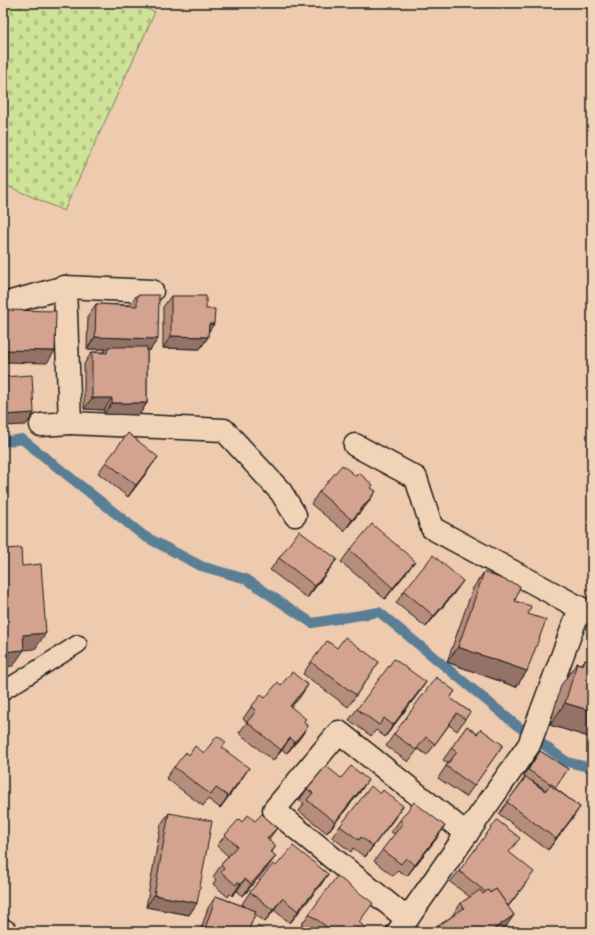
<svg xmlns="http://www.w3.org/2000/svg" width="595" height="935" font-family="Caveat,sans-serif">
<style>
.cemetery{fill:url(#cemetery-stones);stroke:#75805a}
.lines{fill:none;stroke-linecap:round;stroke-linejoin:round}
.stream{stroke:#5a7f94;stroke-width:10}
.lane-casing{stroke:#1c1c1c;stroke-width:20}
.street-casing{stroke:#1c1c1c;stroke-width:25}
.secondary-casing{stroke:#1c1c1c;stroke-width:25}
.lane{stroke:#f1d4b7;stroke-width:17}
.street{stroke:#f1d4b7;stroke-width:22}
.secondary{stroke:#f1d4b7;stroke-width:22}
.wall{fill:#b68c7c;stroke:#1c1c1c;fill-rule:evenodd}
.shaded-wall{fill:#947265;stroke:#1c1c1c}
.building{fill:#d4a390;stroke:#1c1c1c}
</style>
<defs>
<pattern id="cemetery-stones" width="16" height="16" patternUnits="userSpaceOnUse"><rect width="16" height="16" fill="#cee398"/><path d="M2 7V4a2 2 0 0 1 4 0v3zM10 15v-3a2 2 0 0 1 4 0v3z" fill="#b0c282"/></pattern>
</defs>
<rect width="100%" height="100%" fill="#eecaaf"/>
<filter id="ink" filterUnits="userSpaceOnUse"><feTurbulence type="fractalNoise" baseFrequency=".025" numOctaves="2"/><feDisplacementMap in="SourceGraphic" scale="8" xChannelSelector="R" yChannelSelector="G"/><feConvolveMatrix kernelMatrix="1 2 1 2 8 2 1 2 1" color-interpolation-filters="sRGB"/></filter>
<g filter="url(#ink)">
<polygon class="cemetery" points="3,3 130,3 155,12 64,211 3,184"/>
<g class="lines">
<polyline class="stream" points="3,442 22,439 144,536 201,566 246,579 312,623 379,612 515,724 567,762 592,768"/>
<g class="lane-casing">
<polyline id="lane" points="3,691 78,644"/>
</g>
<g class="street-casing">
<g id="street">
<polyline points="65,287 70,423 224,430 281,492 295,515"/>
<polyline points="3,304 65,287 152,291"/>
<polyline points="41,425 70,423"/>
<polyline points="355,445 416,478 432,528 580,608"/>
<polyline points="407,919 274,810 339,732 467,834"/>
<polyline points="398,932 529,745 580,608 592,614"/>
</g>
</g>
<g class="secondary-casing">
<polyline id="secondary" points="3,930 6,932"/>
</g>
<use href="#lane" class="lane"/>
<use href="#street" class="street"/>
<use href="#secondary" class="secondary"/>
</g>
<g class="wall">
<polygon points="137,295 158,339 150,350 147,350 147,403 139,415 104,414 104,410 84,409 84,364 92,352 104,352 106,349 87,349 88,316 96,304 129,305"/>
<polygon points="171,296 206,309 208,337 200,349 163,348 163,307"/>
<polygon points="106,462 150,468 128,497 98,473"/>
<polygon points="356,476 368,503 344,531 311,504 319,492"/>
<polygon points="350,550 407,572 385,599 341,562"/>
<polygon points="279,558 337,559 307,598 270,570"/>
<polygon points="484,572 528,614 527,671 516,687 447,662 473,588"/>
<polygon points="404,591 455,592 426,627 396,603"/>
<polygon points="337,648 379,662 348,707 303,674 311,662"/>
<polygon points="585,660 592,738 550,725 561,685 577,663 581,664"/>
<polygon points="426,682 385,737 376,730 371,736 349,720 357,709"/>
<polygon points="281,685 300,697 291,707 303,722 308,726 300,738 287,753 282,750 273,761 239,733 247,722 243,719 251,707 265,698"/>
<polygon points="455,691 450,698 470,712 457,731 449,725 427,755 418,749 408,762 386,746 394,734"/>
<polygon points="467,726 477,734 503,745 466,797 438,778 448,763 443,760"/>
<polygon points="222,748 241,780 220,808 208,799 203,806 166,778 174,767 189,755 204,753"/>
<path d="M540,751L568,769L555,788L580,807L548,850L499,814L525,777L523,776ZM532,781L546,790L545,791Z"/>
<polygon points="341,778 360,792 327,833 299,811 304,804 299,801 307,789"/>
<polygon points="380,794 403,806 365,857 353,848 351,852 332,837 340,826"/>
<polygon points="169,813 197,903 189,915 146,907 161,824"/>
<polygon points="400,820 437,838 407,876 398,870 393,876 374,861 395,834 391,832"/>
<polygon points="242,822 269,840 276,846 272,852 268,867 243,896 237,891 232,896 230,894 228,897 213,884 216,880 213,877 221,865 228,856 217,846 225,835"/>
<polygon points="509,853 526,883 508,907 514,915 502,932 430,932 451,917 461,903 470,897 450,882 459,871"/>
<polygon points="276,866 328,874 320,886 290,923 274,910 265,922 255,914 248,932 200,932 208,908 216,896 246,907 242,904 250,892"/>
<polygon points="309,914 359,922 367,932 310,932 301,925"/>
</g>
<g class="shaded-wall">
<polygon points="209,324 214,324 206,336"/>
<polygon points="171,336 208,337 200,349 163,348"/>
<polygon points="95,337 158,339 150,350 108,349 108,347 106,349 87,349"/>
<polygon points="3,350 55,351 47,363 3,362"/>
<polygon points="92,398 112,398 104,410 84,409"/>
<polygon points="112,403 147,403 139,415 104,414"/>
<polygon points="34,413 26,425 3,426 3,415"/>
<polygon points="158,457 150,468 128,497 136,485"/>
<polygon points="376,491 368,503 344,531 352,520"/>
<polygon points="337,559 329,570 307,598 315,586"/>
<polygon points="415,561 407,572 385,599 393,588"/>
<polygon points="463,581 455,592 426,627 434,616"/>
<polygon points="46,633 35,649 12,651 23,635"/>
<polygon points="458,647 527,671 516,687 447,662"/>
<polygon points="24,650 13,666 3,667 3,652"/>
<polygon points="426,682 418,694 385,737 393,725"/>
<polygon points="308,685 300,697 282,717 290,706"/>
<polygon points="565,703 592,711 592,738 550,725"/>
<polygon points="308,726 300,738 287,753 295,742"/>
<polygon points="290,738 282,750 273,761 281,750"/>
<polygon points="249,768 241,780 220,808 228,796"/>
<polygon points="368,780 360,792 327,833 335,822"/>
<polygon points="403,806 395,818 365,857 373,846"/>
<polygon points="580,807 572,819 548,850 556,839"/>
<polygon points="445,826 437,838 407,876 415,865"/>
<polygon points="277,828 269,839 259,850 267,838"/>
<polygon points="276,856 268,867 243,896 251,884"/>
<polygon points="328,874 320,886 290,923 298,911"/>
<polygon points="245,879 237,891 232,896 240,884"/>
<polygon points="154,895 197,903 189,915 146,907"/>
<polygon points="282,898 274,910 265,922 273,910"/>
<polygon points="514,915 502,932 490,932"/>
</g>
<g class="building">
<polygon points="137,295 159,295 158,339 95,337 96,304 137,306"/>
<polygon points="171,296 206,296 206,309 215,309 214,324 209,324 208,337 171,336"/>
<polygon points="3,310 56,311 55,351 3,350"/>
<polygon points="108,347 147,347 147,403 112,403 112,398 92,398 92,352 107,353"/>
<polygon points="32,375 34,413 3,415 3,377"/>
<polygon points="128,433 158,457 136,485 106,462"/>
<polygon points="342,465 356,476 359,473 373,485 371,488 376,491 352,520 319,492"/>
<polygon points="372,524 415,561 393,588 350,550"/>
<polygon points="299,531 337,559 315,586 279,558"/>
<polygon points="21,548 22,566 41,564 46,633 23,635 24,650 3,652 3,549"/>
<polygon points="433,555 463,581 434,616 404,591"/>
<polygon points="484,572 520,586 515,601 531,606 528,614 546,620 527,671 458,647"/>
<polygon points="345,637 379,662 356,695 311,662 327,641 337,648"/>
<polygon points="394,659 426,682 393,725 384,718 379,725 357,709"/>
<polygon points="585,660 592,662 592,711 565,703 577,663 583,665"/>
<polygon points="292,672 308,685 290,706 306,719 303,722 308,726 295,742 290,738 281,750 247,722 256,711 251,707 261,695 265,698 278,682 281,685"/>
<polygon points="436,677 455,691 450,698 470,712 465,719 457,713 435,744 426,737 416,750 394,734"/>
<polygon points="467,726 477,734 481,729 503,745 474,786 446,766 457,752 451,748"/>
<polygon points="217,736 226,742 222,748 249,768 228,796 216,788 211,795 174,767 186,752 189,755 195,746 204,753"/>
<polygon points="540,751 568,769 556,787 528,770"/>
<polygon points="326,766 341,778 351,766 368,780 335,822 307,800 313,793 307,789"/>
<polygon points="526,777 545,791 550,785 580,807 556,839 507,802"/>
<polygon points="371,786 380,794 383,790 403,806 373,846 361,837 359,840 340,826"/>
<polygon points="414,802 445,826 415,865 406,858 401,864 382,850 403,823 400,820"/>
<polygon points="169,813 212,821 197,903 154,895"/>
<polygon points="262,814 277,828 267,838 276,846 271,852 276,856 251,884 245,879 240,884 238,882 236,885 221,872 224,869 221,865 237,846 225,835 239,819 242,822 248,815 255,821"/>
<polygon points="497,820 520,838 509,852 534,872 508,906 496,889 490,893 488,890 486,892 459,871"/>
<polygon points="293,846 328,874 298,911 282,898 273,910 250,892 273,864 276,866"/>
<polygon points="337,876 373,903 359,922 368,930 367,932 334,932 309,914"/>
<polygon points="496,889 514,915 490,932 430,932 464,908 461,903 480,890 483,894 488,890 490,893"/>
<polygon points="216,896 256,911 248,932 204,932"/>
<polygon points="257,927 270,932 255,932"/>
</g>
</g>
<rect width="595" height="935" fill="none" stroke="#f1d4b7" stroke-width="16"/>
<rect x="8" y="8" width="579" height="919" fill="none" stroke="#1c1c1c" stroke-width="1.5" filter="url(#ink)"/>
</svg>
